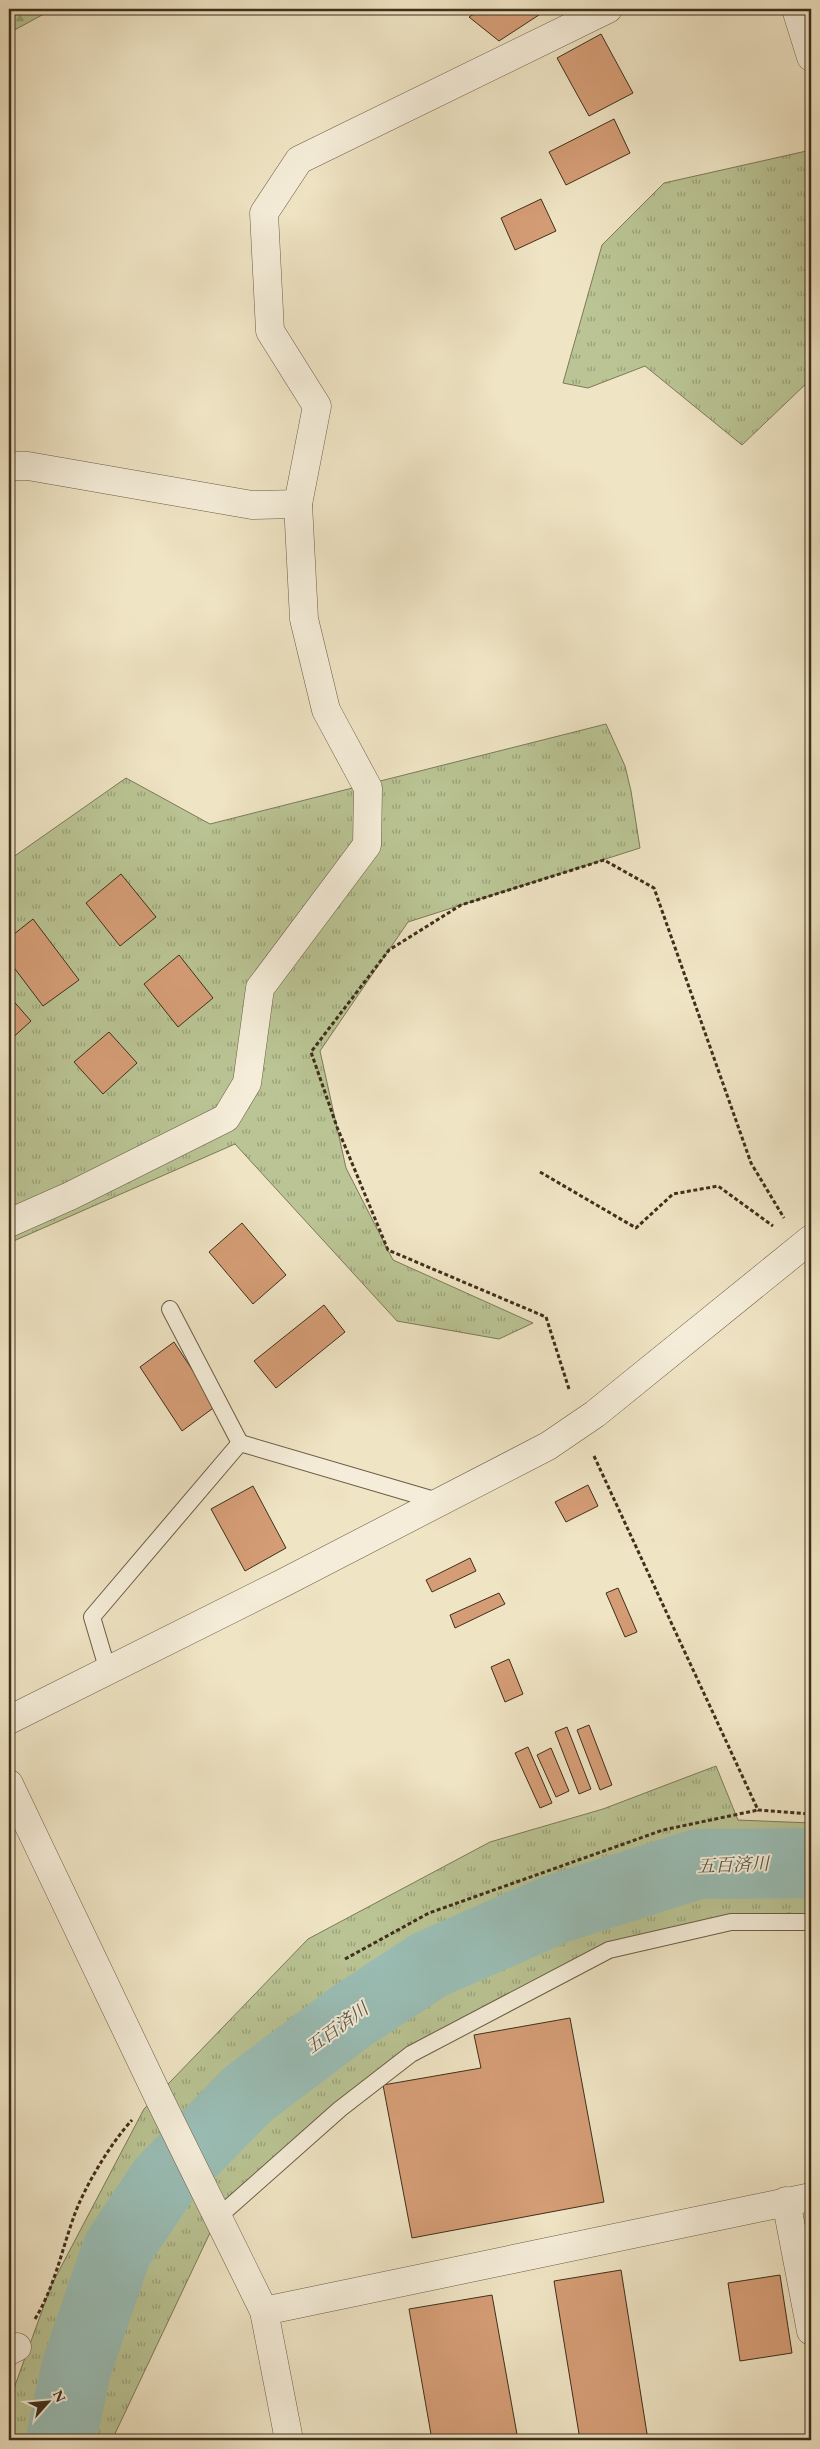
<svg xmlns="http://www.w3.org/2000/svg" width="820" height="2449" font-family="'EB Garamond','Noto Serif JP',serif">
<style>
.grass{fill:url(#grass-tufts);stroke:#7c7a58}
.forest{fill:url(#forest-firs);stroke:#7c7a58}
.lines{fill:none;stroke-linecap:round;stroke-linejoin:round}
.river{stroke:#9abeb6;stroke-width:70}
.building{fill:#d59d76;stroke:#3f2f1b}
.service-casing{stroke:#6b5c45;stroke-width:18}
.minor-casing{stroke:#6b5c45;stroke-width:29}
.tertiary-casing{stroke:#6b5c45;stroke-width:29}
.path{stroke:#3f2f1b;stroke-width:3;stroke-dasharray:4 2.5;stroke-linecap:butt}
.service{stroke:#f5edd9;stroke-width:16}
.minor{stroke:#f5edd9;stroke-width:28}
.tertiary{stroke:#f5edd9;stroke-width:28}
.labels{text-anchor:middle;stroke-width:4;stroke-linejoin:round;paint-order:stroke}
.water-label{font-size:18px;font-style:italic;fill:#565342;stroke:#f5edd9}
</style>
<defs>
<pattern id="grass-tufts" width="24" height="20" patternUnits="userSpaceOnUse" patternTransform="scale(1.25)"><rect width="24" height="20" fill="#bac494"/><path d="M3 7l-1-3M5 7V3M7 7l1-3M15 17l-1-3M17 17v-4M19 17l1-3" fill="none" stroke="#99a078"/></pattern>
<pattern id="forest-firs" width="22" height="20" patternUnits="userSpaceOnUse" patternTransform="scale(1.25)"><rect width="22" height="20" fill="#bac494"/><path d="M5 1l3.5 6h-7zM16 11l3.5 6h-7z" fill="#99a078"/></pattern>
</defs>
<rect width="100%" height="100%" fill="#efe4c4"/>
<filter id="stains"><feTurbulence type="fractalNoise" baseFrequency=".004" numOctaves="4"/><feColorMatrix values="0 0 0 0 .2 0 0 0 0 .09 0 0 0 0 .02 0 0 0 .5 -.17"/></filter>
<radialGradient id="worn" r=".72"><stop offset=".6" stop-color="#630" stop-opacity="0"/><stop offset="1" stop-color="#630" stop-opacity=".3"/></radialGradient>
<g class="grass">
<polygon points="811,150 811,379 742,445 645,366 588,388 563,383 602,245 664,183"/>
<polygon points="606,724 625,766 631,791 640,848 408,922 320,1051 346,1168 393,1260 533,1323 499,1339 397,1321 235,1144 9,1243 9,860 126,778 210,824"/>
<polygon points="716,1766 738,1820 811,1823 811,1917 789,1913 676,1931 454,2023 217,2218 112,2440 9,2440 9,2402 51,2286 144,2109 308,1939 490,1842 603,1809"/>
</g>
<polygon class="forest" points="9,9 53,9 9,33"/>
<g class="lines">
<polyline class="river" points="61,2440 76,2369 117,2250 163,2181 248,2094 350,2017 429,1965 556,1909 698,1864 811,1863"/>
</g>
<g class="building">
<polygon points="482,9 544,9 545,11 499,41 469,17"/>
<polygon points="601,34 633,93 589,116 557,58"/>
<polygon points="614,119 630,153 566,185 549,152"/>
<polygon points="541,199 556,231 515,250 501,218"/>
<polygon points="121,874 156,917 120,946 86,903"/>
<polygon points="33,919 79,980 43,1006 9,961 9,938"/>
<polygon points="179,955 213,998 178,1027 144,984"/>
<polygon points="9,996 31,1021 9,1041"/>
<polygon points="109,1032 137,1063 103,1094 74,1062"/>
<polygon points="242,1223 286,1275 253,1304 209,1252"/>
<polygon points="324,1305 345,1332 276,1388 254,1361"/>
<polygon points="174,1342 216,1406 182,1431 140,1367"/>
<polygon points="588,1485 598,1506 566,1522 555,1502"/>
<polygon points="253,1486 286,1548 245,1571 211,1509"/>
<polygon points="470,1558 476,1571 432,1592 426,1580"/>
<polygon points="618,1588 637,1632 625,1637 606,1593"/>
<polygon points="499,1593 505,1604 455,1628 450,1615"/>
<polygon points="509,1659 523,1694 505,1702 491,1667"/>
<polygon points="589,1725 612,1785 600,1790 577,1730"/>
<polygon points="567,1727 591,1789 579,1794 555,1732"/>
<polygon points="528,1747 552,1803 540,1808 515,1753"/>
<polygon points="551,1748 569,1791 556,1797 537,1755"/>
<polygon points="570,2018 604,2202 412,2238 383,2085 481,2068 474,2035"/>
<polygon points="621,2270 648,2440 580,2440 554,2281"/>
<polygon points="780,2275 792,2353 740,2361 728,2283"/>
<polygon points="492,2295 518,2440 432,2440 409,2309"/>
</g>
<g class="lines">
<g class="service-casing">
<g id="service">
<polyline points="170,1309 240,1443"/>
<polyline points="108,1671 92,1617 240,1443 441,1502"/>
<polyline points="217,2218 340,2109 411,2054 609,1950 731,1922 811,1922"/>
</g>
</g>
<g class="minor-casing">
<g id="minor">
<polyline points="796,9 811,57"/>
<polyline points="9,466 28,466 252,505 298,504"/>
<polyline points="9,1223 70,1196 226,1118 247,1083 260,988 367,845 368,788 326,710 304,619 298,504 317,406 270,331 264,213 299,160 608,9"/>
<polyline points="9,1784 158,2096 264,2311 289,2440"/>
<polyline points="786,2201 811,2331"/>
<polyline points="264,2311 811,2197"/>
<polyline points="9,2351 17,2347"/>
</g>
</g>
<g class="tertiary-casing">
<polyline id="tertiary" points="9,1720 283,1583 548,1446 595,1414 811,1239"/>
</g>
<g class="path">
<polyline points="540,1172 636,1228 673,1194 718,1186 773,1226"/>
<polyline points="569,1389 546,1317 388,1250 337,1127 311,1052 389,950 461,905 604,860 654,888 751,1163 784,1218"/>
<polyline points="594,1456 758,1810 811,1814"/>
<polyline points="345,1959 429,1913 663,1830 758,1810"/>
<path d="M35,2319C54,2288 61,2253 73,2219C83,2189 110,2144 132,2120"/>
</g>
<use href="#service" class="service"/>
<use href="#minor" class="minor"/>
<use href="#tertiary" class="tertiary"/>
</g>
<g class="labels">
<g class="water-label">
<text transform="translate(733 1865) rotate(-2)" y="6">五百済川</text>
<text transform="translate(337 2028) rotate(-36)" y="6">五百済川</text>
</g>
</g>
<rect width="820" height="2449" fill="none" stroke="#efe4c4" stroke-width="30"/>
<rect x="10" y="10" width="800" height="2429" fill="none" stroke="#3f2f1b" stroke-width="2.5"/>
<rect x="15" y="15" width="790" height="2419" fill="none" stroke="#3f2f1b"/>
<g transform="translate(48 2402) rotate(63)" stroke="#f5edd9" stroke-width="4" paint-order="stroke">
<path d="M0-4L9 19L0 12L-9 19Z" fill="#3f2f1b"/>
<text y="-8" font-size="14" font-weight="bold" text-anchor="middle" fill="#3f2f1b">N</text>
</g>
<rect width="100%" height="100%" filter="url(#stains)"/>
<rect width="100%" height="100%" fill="url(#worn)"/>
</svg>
